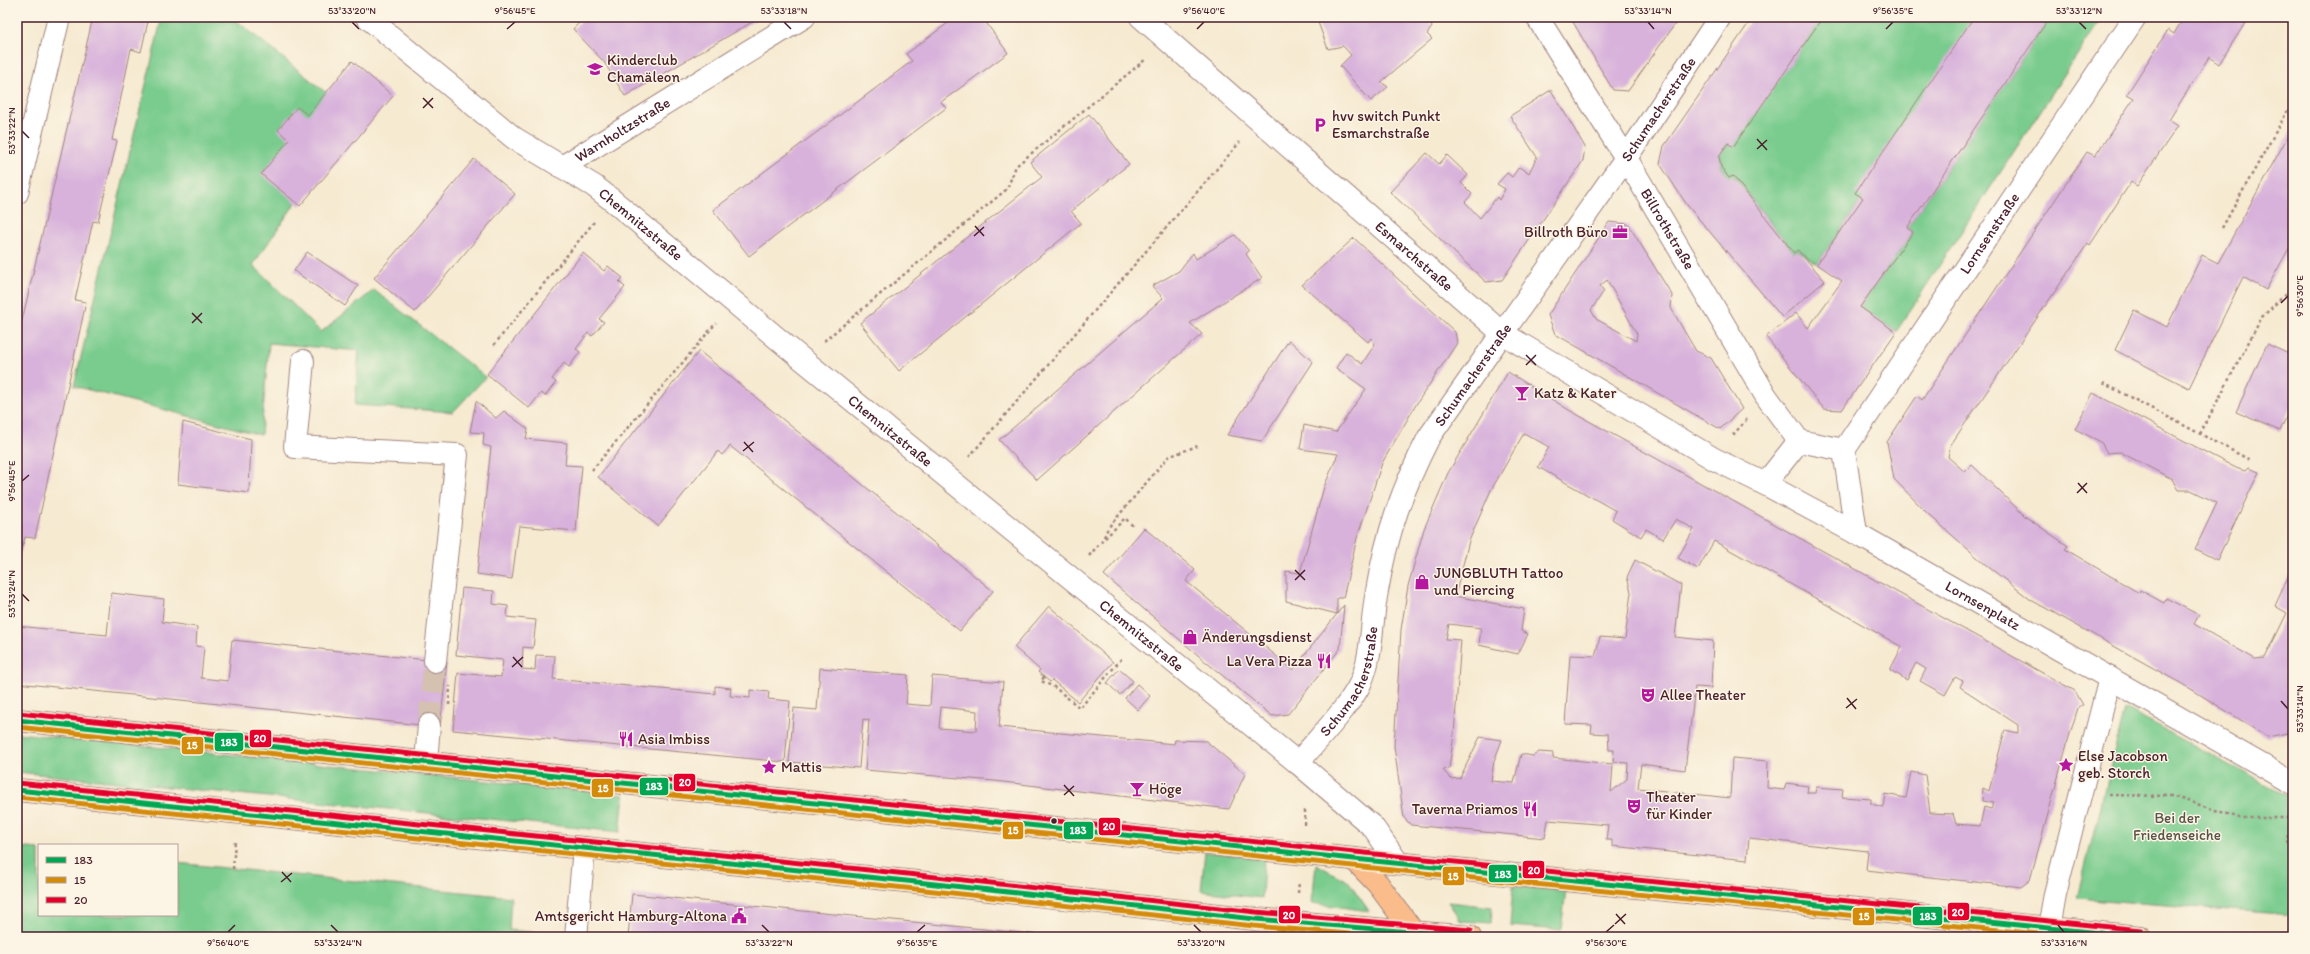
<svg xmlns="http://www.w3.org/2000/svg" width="2310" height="954" font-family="Itim,sans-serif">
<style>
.green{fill:#7acc8e;stroke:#62765c}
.building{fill:#d8b2db;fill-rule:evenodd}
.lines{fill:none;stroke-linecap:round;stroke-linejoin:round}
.minor-tunnel{stroke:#d4c1b0;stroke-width:22;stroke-dasharray:22 11;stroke-linecap:butt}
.minor-casing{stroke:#a0847e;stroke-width:24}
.major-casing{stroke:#a0847e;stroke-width:24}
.path{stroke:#a0847e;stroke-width:2.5;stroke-dasharray:3 3;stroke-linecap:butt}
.minor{stroke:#fff;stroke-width:22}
.major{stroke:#f9bc8a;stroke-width:22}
.bus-1-casing{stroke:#fcf5e5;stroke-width:8}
.bus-2-casing{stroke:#fcf5e5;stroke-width:8}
.bus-3-casing{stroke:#fcf5e5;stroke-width:8}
.bus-1{stroke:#00a651;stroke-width:5}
.bus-2{stroke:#d48b09;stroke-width:5}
.bus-3{stroke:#e4002b;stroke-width:5}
.ticks{fill:none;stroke:#4a1f2b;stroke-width:1.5}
.bus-dot{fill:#4a1f2b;stroke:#fcf5e5;stroke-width:1.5}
.labels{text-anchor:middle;stroke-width:3;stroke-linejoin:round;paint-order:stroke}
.poi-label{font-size:15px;fill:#4a1f2b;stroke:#fcf5e5;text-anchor:start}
.street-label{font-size:15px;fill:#4a1f2b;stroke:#fcf5e5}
.park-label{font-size:15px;fill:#585349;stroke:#fcf5e5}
.line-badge{stroke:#fcf5e5;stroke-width:1.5}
.badge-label{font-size:11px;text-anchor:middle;font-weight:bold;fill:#fff}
.neatline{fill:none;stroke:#4a1f2b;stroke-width:1.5}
.ticks-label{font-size:10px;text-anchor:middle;fill:#4a1f2b}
</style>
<rect width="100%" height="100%" fill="#fcf5e5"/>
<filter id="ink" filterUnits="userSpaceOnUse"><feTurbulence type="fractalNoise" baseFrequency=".025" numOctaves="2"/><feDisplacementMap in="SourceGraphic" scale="8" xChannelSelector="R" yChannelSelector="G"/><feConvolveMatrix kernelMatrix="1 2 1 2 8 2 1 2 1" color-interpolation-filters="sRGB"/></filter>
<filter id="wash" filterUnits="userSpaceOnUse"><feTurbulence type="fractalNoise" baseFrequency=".012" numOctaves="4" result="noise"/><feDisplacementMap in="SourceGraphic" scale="16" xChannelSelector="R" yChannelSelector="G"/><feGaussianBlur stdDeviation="0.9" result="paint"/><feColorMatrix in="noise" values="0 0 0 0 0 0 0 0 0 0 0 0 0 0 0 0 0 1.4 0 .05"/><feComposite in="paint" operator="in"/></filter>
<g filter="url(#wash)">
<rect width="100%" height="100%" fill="#f6ead1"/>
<g class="green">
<polygon points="162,17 232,17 355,116 253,265 321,332 374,290 486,377 453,412 355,405 359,351 269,343 261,435 74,386"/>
<polygon points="1823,17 1974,17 1863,198 1817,264 1798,250 1794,253 1734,176 1729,178 1721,167 1719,156 1728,143 1732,146"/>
<polygon points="2050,17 2102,17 1896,332 1860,307 1913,232 1907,228"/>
<polygon points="2125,709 2286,795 2293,793 2293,915 2077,898"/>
<polygon points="17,733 624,795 620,832 17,772"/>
<polygon points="17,847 39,849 39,915 177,915 177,863 511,897 509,930 544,933 543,937 17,937"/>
<polygon points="1205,852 1264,858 1262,898 1201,891"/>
<polygon points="1316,864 1349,882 1369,911 1312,903"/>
<polygon points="1513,886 1566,890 1561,930 1510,926"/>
<polygon points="1448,902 1492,907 1491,923 1461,921"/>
</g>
<g id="blocks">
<g class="building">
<polygon points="93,17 149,17 141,52 131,49 112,140 117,141 98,222 93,221 75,300 86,302 35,538 25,537 17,565 17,342"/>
<polygon points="581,17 761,17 625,96 604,62 573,29 583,19"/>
<polygon points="956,17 982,17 1008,53 941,102 946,108 749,256 713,210 912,61 906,54"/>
<polygon points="1316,17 1427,17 1432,27 1427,34 1432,39 1381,82 1388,87 1371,101 1340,66 1351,55 1343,46 1328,49"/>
<polygon points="1570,17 1680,17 1628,91 1613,90"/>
<polygon points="1753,17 1823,17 1733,147 1728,143 1719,156 1721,167 1729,178 1733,176 1794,253 1798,250 1825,281 1782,317 1687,205 1660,164 1664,146"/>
<polygon points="1974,17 2050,17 1907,228 1913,232 1860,307 1896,332 1842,410 1824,409 1766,337 1796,313 1808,328 1842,281 1817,264 1863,198 1855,193"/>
<polygon points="2184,17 2249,17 2219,64 2209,57 2169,120 2178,126 2137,186 2131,182 2090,245 2088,243 1962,428 1950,446 1948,457 1965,472 1972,465 2026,517 2068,546 2065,549 2139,593 2140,590 2164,603 2166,598 2199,615 2194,624 2255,659 2265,658 2287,613 2275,606 2293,566 2293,720 2287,733 2268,737 2191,689 2031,600 1986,565 1927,513 1894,479 1887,442 1917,396 1922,400 2087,152 2095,156 2134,98 2127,94 2168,30 2174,34"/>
<polygon points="352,61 393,96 300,206 261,174 289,140 278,130 297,107 308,115"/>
<polygon points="1551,90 1585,147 1583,161 1502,280 1486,282 1390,192 1427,153 1439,164 1447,155 1468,175 1461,183 1472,194 1465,202 1480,218 1497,197 1499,200 1505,189 1497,184 1507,173 1512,177 1519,167 1529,173 1537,157 1510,116"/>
<polygon points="1089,114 1129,164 1071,211 1081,223 899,371 860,323 1042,177 1030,162"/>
<polygon points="2293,127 2293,241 2266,290 2243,277 2189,388 2115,350 2134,310 2167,327 2202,255 2218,263"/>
<polygon points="474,159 515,194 415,312 374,278"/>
<path d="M1609,222L1628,224L1672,295L1671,308L1683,329L1696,351L1711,358L1742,409L1720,429L1555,334L1548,315ZM1607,280L1637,334L1636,341L1596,319L1591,310L1604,291L1600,286Z"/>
<polygon points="1235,235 1249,251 1246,254 1262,278 1190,323 1202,334 1037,480 999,440 1163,298 1152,286 1179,271 1193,253 1196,259"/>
<polygon points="1354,238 1455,332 1457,343 1417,403 1382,463 1357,538 1343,598 1337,598 1337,614 1286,601 1286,571 1300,573 1324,487 1338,454 1300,449 1304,425 1336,432 1366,389 1336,368 1346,352 1362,364 1375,344 1371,338 1368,342 1302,285"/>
<polygon points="307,252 358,286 345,306 294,271"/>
<polygon points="583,253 604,271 608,266 623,278 619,282 625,287 599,319 604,322 592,336 588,333 576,349 580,352 569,367 564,363 552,379 556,382 545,396 541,393 529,408 487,374"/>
<polygon points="1289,340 1313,362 1262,441 1227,435"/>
<polygon points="2267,344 2293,356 2293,402 2280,431 2236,412"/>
<polygon points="699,351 993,591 960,631 730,446 722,455 718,451 658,526 598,477"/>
<path d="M1508,372L1569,410L2075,691L2083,705L2078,708L2069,737L2030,880L2021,887L1866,870L1868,851L1749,838L1747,860L1612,846V840H1606L1608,825L1548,820L1545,838L1411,825L1404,818L1394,746L1401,630L1408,586L1424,529L1448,473ZM1524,433L1549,447L1538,467L1616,511L1612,519L1641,537L1646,529L1663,539L1676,519L1694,529L1678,558L1698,569L1714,541L1902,647L1890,670L1907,680L1916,663L1926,669L1920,681L1945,695L1955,677L1963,681L1960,687L2018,725V733L2005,730L1989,791L1983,788L1982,801L1994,803L1991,809L1984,807L1980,826L1956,824L1953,814L1930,813L1925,775L1911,772L1906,798L1885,794L1883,807L1871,804V799L1842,797L1843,789L1816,787L1815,793H1807L1808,786L1786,783L1784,790L1767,788L1768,761L1732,758L1730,798L1638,788L1641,764L1685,770L1695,687L1711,688L1713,641L1675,637L1681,585L1635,560L1627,577L1631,592L1625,639L1600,637L1595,656L1570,655L1565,724L1592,725L1591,733L1608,734L1609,750H1614L1613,762L1628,763L1627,779L1611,792L1613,764L1553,758V753L1539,752L1533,756L1521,754L1514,783L1491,781L1494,761L1502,740L1480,737L1460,778L1451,779L1443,770L1449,768L1454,734L1461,640L1446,639L1449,624L1481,628L1479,645L1518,654L1528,634L1521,631L1524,609L1455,596L1469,541L1491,490Z"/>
<polygon points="2093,393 2236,468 2245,471 2248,468 2259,472 2217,560 2195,549 2217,503 2191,490 2178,490 2172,479 2120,452 2107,453 2101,442 2075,429"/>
<polygon points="476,401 496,418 504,411 528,429 526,439 567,443 565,465 582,466 576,531 519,526 512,579 477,574 491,447 483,445 484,433 470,432"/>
<polygon points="183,422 251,439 249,493 178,484"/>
<polygon points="1144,528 1195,570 1186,581 1293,670 1344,605 1340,649 1288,714 1272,716 1206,662 1104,575"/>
<polygon points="462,588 494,591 493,604 508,606 507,617 536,620 533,648 523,647 522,669 535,670 536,655 555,656 553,679 715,694 715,686 731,688 730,696 750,698 750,690 769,692 768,699 790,701 785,762 453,730 458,673 501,677 503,660 456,655"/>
<polygon points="111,593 164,599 162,622 197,627 196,646 204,647 201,678 228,681 232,640 447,662 440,727 17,683 17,626 107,635"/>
<polygon points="1049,606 1113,662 1078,702 1052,680 1050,682 1038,672 1040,670 1014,647"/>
<path d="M820,668L908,675L906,704L930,706L932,676L1003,682L999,727L1174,744L1175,740L1206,741L1245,774L1229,809L995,781L865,770L869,720L863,719L859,768L789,762L794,708L817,710ZM941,707L977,711L976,731L939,728Z"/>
<polygon points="1119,669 1133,681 1120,695 1107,683"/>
<polygon points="1137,684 1150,696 1138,710 1125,698"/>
<polygon points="632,894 1053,936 1053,937 628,937"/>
</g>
</g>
</g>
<g filter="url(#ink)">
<use href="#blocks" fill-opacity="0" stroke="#a0847e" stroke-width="1"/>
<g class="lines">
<polyline class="minor-tunnel" points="429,725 435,661"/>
<g class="minor-casing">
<g id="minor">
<path id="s1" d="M367,17L514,138L594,186L612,200L802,359L1298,763L1373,827L1398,863"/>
<path id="s2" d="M1141,17L1502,333L1714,459L1765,484"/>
<path id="s3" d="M1537,17L1626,158L1766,396L1799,441"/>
<path id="s4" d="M562,167L804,17"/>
<polyline points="17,193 59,17"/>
<polyline points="303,361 295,447 457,455 435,661"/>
<polygon points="1799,441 1844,450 1856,533 1765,484"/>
<path id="s5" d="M1844,450L2135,17"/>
<path id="s6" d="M1856,533L2293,783"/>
<polyline points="426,762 429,725"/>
<path id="s7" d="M1298,763C1316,741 1349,707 1360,684C1373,656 1371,621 1377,591C1387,532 1402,490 1429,437L1626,158L1720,17"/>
<polyline points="2049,928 2055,894 2110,678"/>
<polyline points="576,937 584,848"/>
</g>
</g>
<g class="major-casing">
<g id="major">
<polyline points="17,720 1354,859 2140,937"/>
<polyline points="17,790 926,883 1255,919 1470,937"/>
<polyline points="1354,859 1378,884 1417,937"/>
</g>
</g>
<g class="path">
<polyline points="2222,228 2293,101"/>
<polyline points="824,341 1007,189 1016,166 1146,59"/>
<polyline points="494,345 594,222"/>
<polyline points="2103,383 2250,460"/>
<polyline points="2200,434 2262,317 2293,287"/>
<polyline points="1733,435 1747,419"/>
<polyline points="969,457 1240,142"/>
<polyline points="592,470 716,323"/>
<polyline points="1104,537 1108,528 1168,457 1197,446"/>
<path d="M1089,556C1100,542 1113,531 1125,518L1134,527"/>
<polyline points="1044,677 1041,681 1054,687 1080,708 1122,658"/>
<polyline points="449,705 450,686"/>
<polyline points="2109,795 2172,796 2240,818 2291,818 2293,813"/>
<polyline points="2291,818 2288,842 2293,845"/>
<polyline points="1305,825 1305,808"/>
<polyline points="233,869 235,841"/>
<polyline points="1298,893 1299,882"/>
</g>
<use href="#minor" class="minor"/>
<use href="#major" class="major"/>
<g class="bus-1-casing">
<g id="bus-1">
<polyline points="17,720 1354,859 2140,937"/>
<polyline points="17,790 926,883 1255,919 1470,937"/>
</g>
</g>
<g class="bus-2-casing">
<g id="bus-2">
<polyline points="17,727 1353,866 2069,937"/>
<polyline points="17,797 925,890 1254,926 1386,937"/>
</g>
</g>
<g class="bus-3-casing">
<g id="bus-3">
<polyline points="18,713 1355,852 2141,930"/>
<polyline points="18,783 927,876 1256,912 1471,930"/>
</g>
</g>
<use href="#bus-1" class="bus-1"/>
<use href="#bus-2" class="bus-2"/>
<use href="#bus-3" class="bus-3"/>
</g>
</g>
<path class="ticks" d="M352,22L359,29M784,22L791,29M1648,22L1654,29M2079,22L2086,29M507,29L515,22M1197,29L1204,22M1886,29L1893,22M423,98L433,108M423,108L433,98M22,131L29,138M1757,139L1767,150M1757,149L1767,140M975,226L984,236M974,236L984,227M2281,303L2288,296M192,313L202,323M192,323L202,313M1526,355L1536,365M1526,365L1536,355M744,442L753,452M743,451L754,442M22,481L29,475M2078,483L2087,493M2077,493L2087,483M1295,570L1305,580M1295,580L1305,570M22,594L29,601M513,657L522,667M512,667L523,657M1847,698L1856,709M2281,701L2288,709M1846,708L1857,699M1064,785L1074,796M1064,795L1074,786M282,872L291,882M281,882L292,873M1616,914L1625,924M1615,924L1626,914M331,925L338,932M762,925L769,932M1194,925L1201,932M2058,925L2064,932M228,932L235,925M917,932L925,925M1606,932L1614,925"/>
<defs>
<g id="school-bare" transform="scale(1.2)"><path d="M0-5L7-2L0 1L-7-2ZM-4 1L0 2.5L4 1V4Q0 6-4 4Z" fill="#b5179e" stroke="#fcf5e5" stroke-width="2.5" paint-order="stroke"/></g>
<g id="parking-bare" transform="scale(1.2)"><path d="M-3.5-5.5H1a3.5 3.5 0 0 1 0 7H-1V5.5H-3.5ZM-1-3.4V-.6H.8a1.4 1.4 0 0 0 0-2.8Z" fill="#b5179e" stroke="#fcf5e5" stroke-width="2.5" paint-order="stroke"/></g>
<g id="office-bare" transform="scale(1.2)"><path d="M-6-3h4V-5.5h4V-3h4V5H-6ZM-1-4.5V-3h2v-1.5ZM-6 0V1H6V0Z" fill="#b5179e" stroke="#fcf5e5" stroke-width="2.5" paint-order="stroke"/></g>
<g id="bar-bare" transform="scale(1.2)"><path d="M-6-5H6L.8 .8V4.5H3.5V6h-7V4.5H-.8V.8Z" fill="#b5179e" stroke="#fcf5e5" stroke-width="2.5" paint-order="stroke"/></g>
<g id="shop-bare" transform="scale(1.2)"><path d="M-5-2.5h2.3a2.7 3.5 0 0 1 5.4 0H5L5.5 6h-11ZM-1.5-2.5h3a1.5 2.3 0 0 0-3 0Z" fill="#b5179e" stroke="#fcf5e5" stroke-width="2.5" paint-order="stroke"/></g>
<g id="restaurant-bare" transform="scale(1.2)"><path d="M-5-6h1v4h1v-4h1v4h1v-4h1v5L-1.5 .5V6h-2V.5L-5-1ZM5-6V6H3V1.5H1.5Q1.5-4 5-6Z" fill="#b5179e" stroke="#fcf5e5" stroke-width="2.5" paint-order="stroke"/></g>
<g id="theatre-bare" transform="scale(1.2)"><path d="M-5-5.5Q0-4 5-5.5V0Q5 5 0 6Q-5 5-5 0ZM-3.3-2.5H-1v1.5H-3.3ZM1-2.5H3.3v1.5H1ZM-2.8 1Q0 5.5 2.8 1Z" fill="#b5179e" stroke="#fcf5e5" stroke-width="2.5" paint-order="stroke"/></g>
<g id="sight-bare" transform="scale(1.2)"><path d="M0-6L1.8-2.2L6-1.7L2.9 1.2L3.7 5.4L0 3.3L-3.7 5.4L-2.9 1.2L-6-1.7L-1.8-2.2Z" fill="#b5179e" stroke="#fcf5e5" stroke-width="2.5" paint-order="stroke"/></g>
<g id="civic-bare" transform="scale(1.2)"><path d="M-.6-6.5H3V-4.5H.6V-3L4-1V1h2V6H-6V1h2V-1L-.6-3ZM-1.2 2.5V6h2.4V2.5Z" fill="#b5179e" stroke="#fcf5e5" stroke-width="2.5" paint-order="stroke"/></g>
</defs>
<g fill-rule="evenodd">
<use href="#school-bare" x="595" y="69"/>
<use href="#parking-bare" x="1320" y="125"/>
<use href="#office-bare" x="1620" y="232"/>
<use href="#bar-bare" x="1522" y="393"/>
<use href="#shop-bare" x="1422" y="582"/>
<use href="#shop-bare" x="1190" y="637"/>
<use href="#restaurant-bare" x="1324" y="661"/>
<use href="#theatre-bare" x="1648" y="695"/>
<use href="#restaurant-bare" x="626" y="739"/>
<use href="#sight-bare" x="2066" y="765"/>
<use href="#sight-bare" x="769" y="767"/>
<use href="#bar-bare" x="1137" y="789"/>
<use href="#theatre-bare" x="1634" y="806"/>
<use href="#restaurant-bare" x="1530" y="809"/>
<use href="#civic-bare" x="739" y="916"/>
</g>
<circle class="bus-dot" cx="1054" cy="821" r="3.5"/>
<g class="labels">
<g class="poi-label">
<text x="607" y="65">Kinderclub<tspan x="607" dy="17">Chamäleon</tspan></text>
<text x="1332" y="121">hvv switch Punkt<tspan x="1332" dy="17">Esmarchstraße</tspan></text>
<text x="1608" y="237" text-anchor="end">Billroth Büro</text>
<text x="1534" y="398">Katz &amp; Kater</text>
<text x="1434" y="578">JUNGBLUTH Tattoo<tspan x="1434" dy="17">und Piercing</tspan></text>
<text x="1202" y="642">Änderungsdienst</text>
<text x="1312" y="666" text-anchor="end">La Vera Pizza</text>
<text x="1660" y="700">Allee Theater</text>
<text x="638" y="744">Asia Imbiss</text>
<text x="2078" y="761">Else Jacobson<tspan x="2078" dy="17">geb. Storch</tspan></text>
<text x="781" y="772">Mattis</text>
<text x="1149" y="794">Höge</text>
<text x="1646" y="802">Theater<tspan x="1646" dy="17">für Kinder</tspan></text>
<text x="1518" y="814" text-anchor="end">Taverna Priamos</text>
<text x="727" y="921" text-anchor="end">Amtsgericht Hamburg-Altona</text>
</g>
<g class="street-label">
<text dy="5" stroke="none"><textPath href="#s7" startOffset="759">Schumacherstraße</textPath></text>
<text dy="5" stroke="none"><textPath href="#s4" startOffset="71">Warnholtzstraße</textPath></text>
<text dy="5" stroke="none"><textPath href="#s1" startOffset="344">Chemnitzstraße</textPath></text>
<text dy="5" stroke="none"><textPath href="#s3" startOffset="249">Billrothstraße</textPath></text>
<text dy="5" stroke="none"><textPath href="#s5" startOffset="261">Lornsenstraße</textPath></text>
<text dy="5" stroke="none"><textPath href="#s2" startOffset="363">Esmarchstraße</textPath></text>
<text dy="5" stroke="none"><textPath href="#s7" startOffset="435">Schumacherstraße</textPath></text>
<text dy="5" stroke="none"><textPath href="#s1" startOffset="668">Chemnitzstraße</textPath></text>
<text dy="5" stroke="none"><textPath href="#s6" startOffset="146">Lornsenplatz</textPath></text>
<text dy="5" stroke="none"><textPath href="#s1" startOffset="992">Chemnitzstraße</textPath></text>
<text dy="5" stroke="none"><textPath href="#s7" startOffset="99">Schumacherstraße</textPath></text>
</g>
<g class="park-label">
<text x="2177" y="823">Bei der<tspan x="2177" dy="17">Friedenseiche</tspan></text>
</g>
</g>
<g class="line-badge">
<rect x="249" y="729" width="23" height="19" rx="4" fill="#e4002b"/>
<rect x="214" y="732" width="30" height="20" rx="4" fill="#00a651"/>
<rect x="181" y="736" width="23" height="19" rx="4" fill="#d48b09"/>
<rect x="673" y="773" width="23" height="19" rx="4" fill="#e4002b"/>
<rect x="639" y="777" width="30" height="19" rx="4" fill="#00a651"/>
<rect x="591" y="778" width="23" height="20" rx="4" fill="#d48b09"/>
<rect x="1098" y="817" width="23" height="19" rx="4" fill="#e4002b"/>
<rect x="1063" y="821" width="31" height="19" rx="4" fill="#00a651"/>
<rect x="1002" y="821" width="22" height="19" rx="4" fill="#d48b09"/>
<rect x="1522" y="860" width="23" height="19" rx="4" fill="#e4002b"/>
<rect x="1488" y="864" width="30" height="19" rx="4" fill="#00a651"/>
<rect x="1442" y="866" width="23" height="20" rx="4" fill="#d48b09"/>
<rect x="1947" y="902" width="23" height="19" rx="4" fill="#e4002b"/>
<rect x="1278" y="905" width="23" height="19" rx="4" fill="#e4002b"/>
<rect x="1912" y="906" width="31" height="20" rx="4" fill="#00a651"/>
<rect x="1852" y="907" width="23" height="19" rx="4" fill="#d48b09"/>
</g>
<g class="badge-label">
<text x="260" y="742">20</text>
<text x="229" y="746">183</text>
<text x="192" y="749">15</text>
<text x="685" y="786">20</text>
<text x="654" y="790">183</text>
<text x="603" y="792">15</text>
<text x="1109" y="830">20</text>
<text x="1078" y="834">183</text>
<text x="1013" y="834">15</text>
<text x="1534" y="874">20</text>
<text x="1503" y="878">183</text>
<text x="1453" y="880">15</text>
<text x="1958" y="916">20</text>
<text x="1289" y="919">20</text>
<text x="1928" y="920">183</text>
<text x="1864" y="920">15</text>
</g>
<rect width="2310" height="954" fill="none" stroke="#fcf5e5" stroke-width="44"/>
<rect x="38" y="844" width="140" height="72" fill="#fcf5e5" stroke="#b59f9b"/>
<rect x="46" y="857" width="20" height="6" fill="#00a651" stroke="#b59f9b"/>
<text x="74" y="864" font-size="12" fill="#4a1f2b">183</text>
<rect x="46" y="877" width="20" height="6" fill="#d48b09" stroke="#b59f9b"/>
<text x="74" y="884" font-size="12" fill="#4a1f2b">15</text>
<rect x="46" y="897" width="20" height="6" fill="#e4002b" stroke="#b59f9b"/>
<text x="74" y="904" font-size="12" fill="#4a1f2b">20</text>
<rect x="22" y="22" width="2266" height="910" class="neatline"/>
<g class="ticks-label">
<text x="352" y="14">53°33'20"N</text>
<text x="515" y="14">9°56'45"E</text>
<text x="784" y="14">53°33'18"N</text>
<text x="1204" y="14">9°56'40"E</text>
<text x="1648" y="14">53°33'14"N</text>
<text x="1893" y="14">9°56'35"E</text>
<text x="2079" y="14">53°33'12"N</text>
<text transform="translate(11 131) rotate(-90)" y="4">53°33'22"N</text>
<text transform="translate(2299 296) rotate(-90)" y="4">9°56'30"E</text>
<text transform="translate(11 481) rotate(-90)" y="4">9°56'45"E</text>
<text transform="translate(11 594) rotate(-90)" y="4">53°33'24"N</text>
<text transform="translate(2299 709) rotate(-90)" y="4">53°33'14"N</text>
<text x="228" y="946">9°56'40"E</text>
<text x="338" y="946">53°33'24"N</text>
<text x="769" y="946">53°33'22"N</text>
<text x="917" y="946">9°56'35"E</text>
<text x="1201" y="946">53°33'20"N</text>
<text x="1606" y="946">9°56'30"E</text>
<text x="2064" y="946">53°33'16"N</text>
</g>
</svg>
